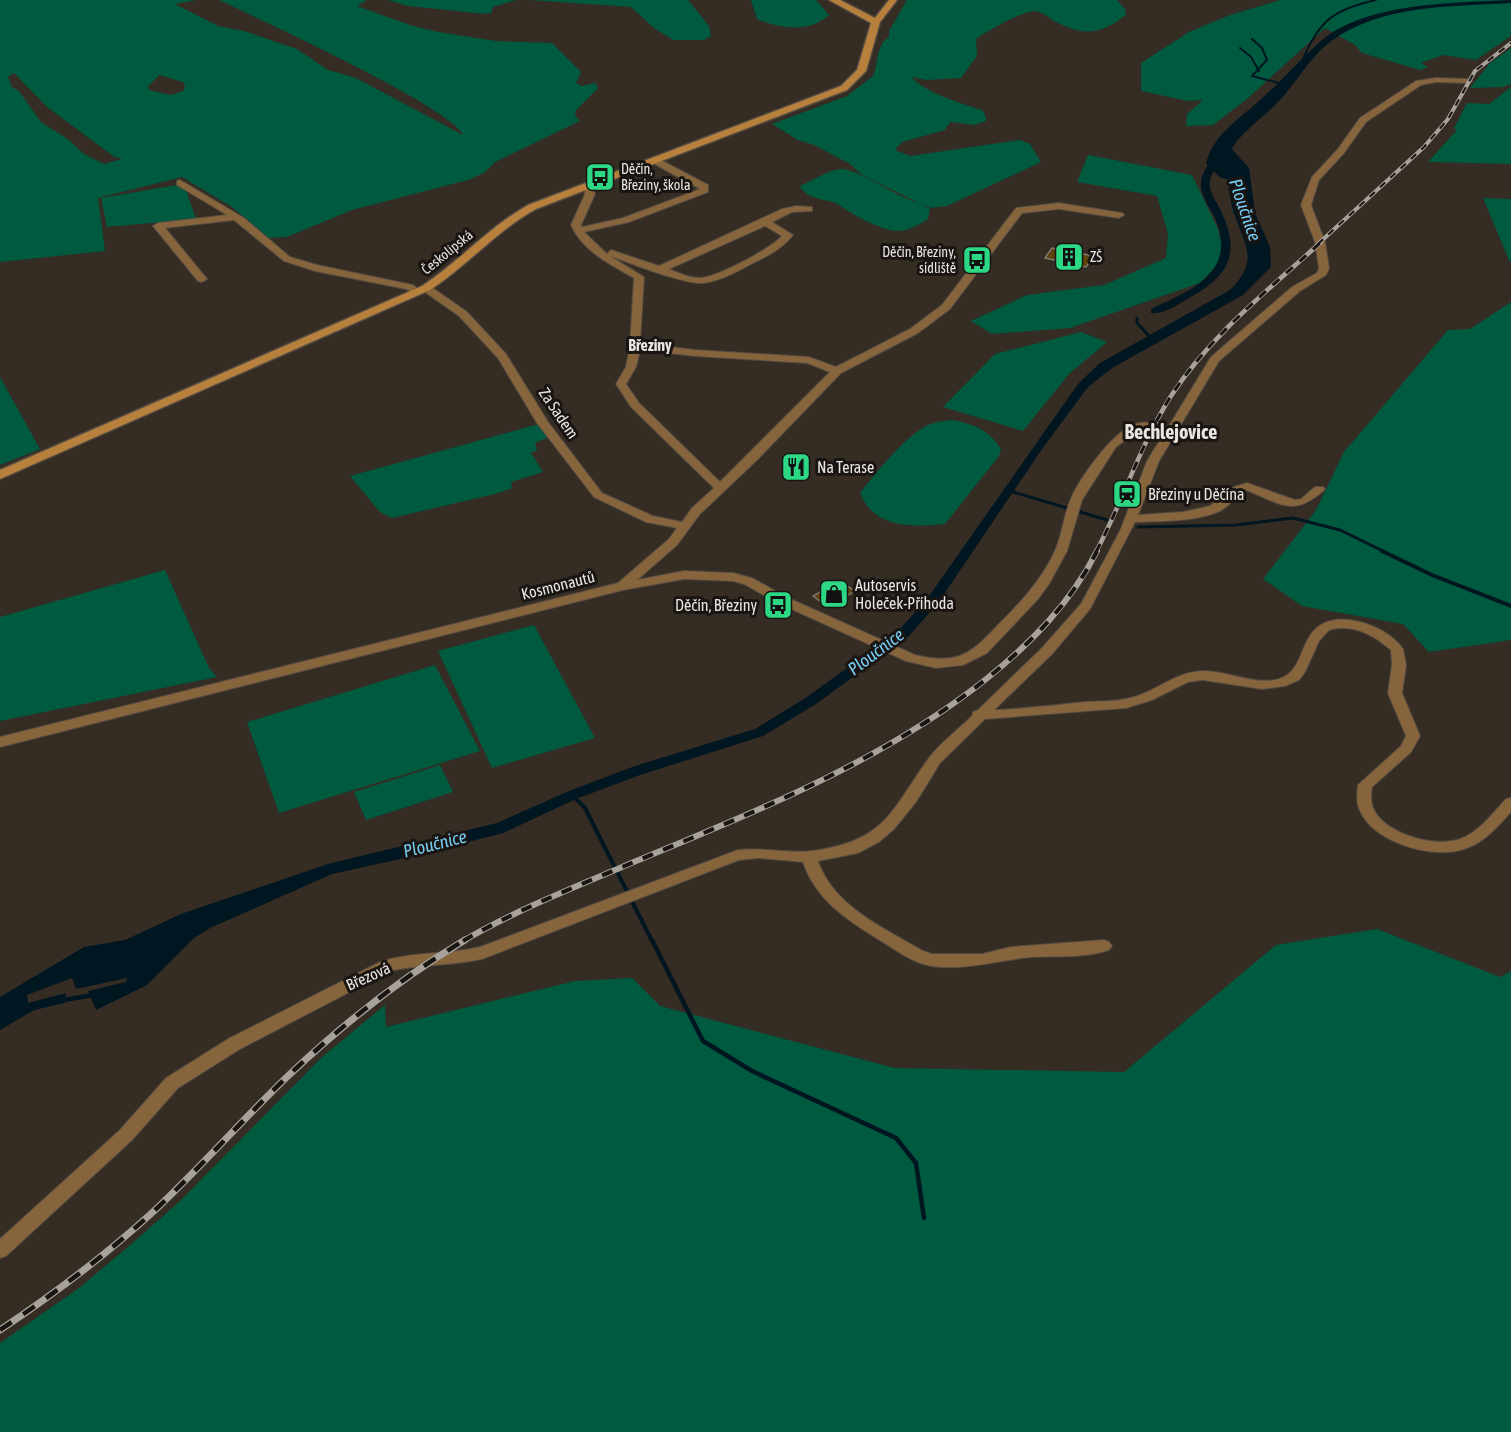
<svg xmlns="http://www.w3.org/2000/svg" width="1511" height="1432" font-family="'Asap Condensed',sans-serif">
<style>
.green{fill:#005a3f;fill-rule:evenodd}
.water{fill:#001620}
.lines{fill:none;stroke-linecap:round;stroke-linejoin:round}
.stream-far3{stroke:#001620;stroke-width:2}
.stream-far2{stroke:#001620;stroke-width:3}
.stream-far1{stroke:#001620;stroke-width:4}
.stream{stroke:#001620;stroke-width:4.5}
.canal{fill:#001620;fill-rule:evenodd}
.building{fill:#5f430b;stroke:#7f786d;stroke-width:1.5}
.street-casing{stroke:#524a42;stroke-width:2}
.secondary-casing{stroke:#524a42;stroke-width:3}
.street{fill:#86643c;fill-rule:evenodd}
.secondary{fill:#b7813d;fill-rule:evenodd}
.rail-far3-casing{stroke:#a8a29c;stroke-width:4}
.rail-far2-casing{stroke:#a8a29c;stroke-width:4.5}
.rail-far1-casing{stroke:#a8a29c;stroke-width:6}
.rail-casing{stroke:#a8a29c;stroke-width:7}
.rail-far3{stroke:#191512;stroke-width:2;stroke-dasharray:7;stroke-linecap:butt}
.rail-far2{stroke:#191512;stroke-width:3;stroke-dasharray:9;stroke-linecap:butt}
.rail-far1{stroke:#191512;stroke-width:4;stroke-dasharray:11;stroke-linecap:butt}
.rail{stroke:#191512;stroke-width:4.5;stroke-dasharray:14;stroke-linecap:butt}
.labels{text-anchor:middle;stroke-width:6;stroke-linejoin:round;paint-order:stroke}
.far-poi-label{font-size:14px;fill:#eae5e0;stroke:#191512;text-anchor:start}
.far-street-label{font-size:14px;fill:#eae5e0;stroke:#191512}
.far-quarter-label{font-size:16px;font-weight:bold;fill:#eae5e0;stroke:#191512}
.street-label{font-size:16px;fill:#eae5e0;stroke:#191512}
.poi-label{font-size:16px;fill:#eae5e0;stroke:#191512;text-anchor:start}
.water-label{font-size:18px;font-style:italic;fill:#76cef6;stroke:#191512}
.quarter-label{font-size:20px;font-weight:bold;fill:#eae5e0;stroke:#191512}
</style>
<rect width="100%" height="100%" fill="#352c24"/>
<g class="green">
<path d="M0,0H196L175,4L218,26L244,31L297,49L328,70L356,78L463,135C454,109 255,17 219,0H367L357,6L410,25L438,32L496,41L552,43L581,72L576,83L582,86L595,83L598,88L576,110L575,116L580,121L495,162L484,173L468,180L352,210L287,237L269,238L232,207L182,177L98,198L105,251L0,262ZM14,73L47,107L113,156L122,159L104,164L84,154L69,140L41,122L19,91L12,87L8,77ZM159,75L183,82L185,86L183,91L171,95L149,90L148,87Z"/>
<polygon points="388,0 516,0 493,7 491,13 485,14 408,6"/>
<polygon points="530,0 688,0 709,26 711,36 704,40 673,40 654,28 631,7"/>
<path d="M751,0H816L829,15C809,33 781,29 757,19Z"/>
<path d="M907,0H1117L1125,9L1126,15C1101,34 1086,37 1056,22C1050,19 1043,12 1036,11C1022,11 987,31 976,39L977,56L961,78L927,80L911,77C927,93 959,103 982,110L986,117V121L975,125L950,122L945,130L902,142L895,150L910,156L1020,140L1030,144L1041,162L947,206L931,208L920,203L930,209L928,219C920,224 909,231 898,231C882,231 851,214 839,205C830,198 808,202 800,186C812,181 826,171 840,169C856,167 898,198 917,202L862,175L850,164L814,145L798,140L772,124L847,96L873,76C878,65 876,44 889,37V31Z"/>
<polygon points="1280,0 1511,0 1511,36 1476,60 1443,55 1421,63 1428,67 1420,70 1362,53 1355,45 1325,28 1247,99 1213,125 1186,126 1187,114 1203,100 1188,101 1141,91 1141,63 1189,32 1230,15"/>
<polygon points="1511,48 1511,84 1503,87 1470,88 1490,63"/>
<polygon points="1511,87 1511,164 1428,162 1457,130 1454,128 1467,103 1489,104"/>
<polygon points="1088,155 1192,175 1218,229 1222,248 1220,262 1200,283 1070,328 992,334 971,321 1027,295 1104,285 1166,258 1168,234 1157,196 1077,182"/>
<polygon points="177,185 185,187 196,219 107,227 101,198"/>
<polygon points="1483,198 1511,199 1511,263 1509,260"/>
<polygon points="1511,302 1511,640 1429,652 1403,624 1302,606 1263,579 1316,510 1344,452 1448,330 1470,329"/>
<polygon points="1081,332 1107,342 1069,374 1023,431 943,407 995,354"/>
<polygon points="0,377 40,449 0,465"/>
<path d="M952,420C974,424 989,430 1001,449L999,456L945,524C914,527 874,529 860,493C876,473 905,436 928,425C935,422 944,421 952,420Z"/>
<polygon points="539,424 549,437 535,443 537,450 531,453 543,472 511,482 512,488 499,493 392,518 380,512 350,476"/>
<polygon points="165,570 209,668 217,677 0,721 0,617"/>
<polygon points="534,625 595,738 492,768 438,651"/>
<polygon points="435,665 480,751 279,813 247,722"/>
<polygon points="440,765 453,792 366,820 354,792"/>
<polygon points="1377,929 1500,977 1511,971 1511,1432 0,1432 0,1343 79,1288 129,1246 180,1201 322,1057 385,1005 386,1027 575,981 632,978 660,1006 895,1068 1124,1072 1276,945"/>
</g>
<path class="water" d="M1511,0V3C1450,7 1381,4 1330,42C1310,57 1296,83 1279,101C1266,115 1239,134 1232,149L1249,168L1255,213L1270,247L1271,267L1243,295L1112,368L1088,387L1042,449L938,603L909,636L816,704L763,736L640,775L576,799L503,833L418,855L332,874L210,928L194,938L147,985L96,1010L88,991L126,982L127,978L76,989L72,978L27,995L28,1003L66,993L65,1003L34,1010L0,1030V997L84,947L125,940L181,914L328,864L497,823L569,791L635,766L755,729L807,697L898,631L927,599L1078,384L1100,363L1230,290C1258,262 1247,249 1235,216C1231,207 1231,197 1228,188L1231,187L1227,179L1221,178L1206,164C1212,136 1238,120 1258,102C1280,83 1299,60 1321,41C1367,2 1454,3 1511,0Z"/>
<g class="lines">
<g class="stream-far3">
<polyline points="1252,39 1262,48 1267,60 1252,76 1283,84"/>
<polyline points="1240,48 1251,57 1259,71"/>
<path d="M1307,60L1304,57C1320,19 1336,9 1376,0"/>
</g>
<g class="stream-far2">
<polyline points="1137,318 1137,323 1150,337"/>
<polyline points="1010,491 1107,520"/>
<polyline points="1138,527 1236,525 1293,518 1340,530 1385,552"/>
</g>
<g class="stream-far1">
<polyline points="1382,551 1432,575 1511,606"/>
<polyline points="574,797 585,808 652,941"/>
</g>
<g class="stream">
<polyline points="652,940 703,1041 752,1071 896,1138 916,1163 924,1218"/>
<polyline points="63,1000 94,995"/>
</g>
<path class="canal" d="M1218,154L1225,156C1219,165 1210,172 1210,183C1209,192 1216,201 1220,209C1241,252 1231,275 1189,298C1179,304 1163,315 1151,313V309C1194,289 1239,271 1214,216C1209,206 1199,193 1201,182C1202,170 1211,162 1218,154Z"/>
</g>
<g class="building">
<polygon points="1052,248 1072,252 1094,256 1086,267 1045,258"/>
<polygon points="839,581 855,591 828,607 813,596"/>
</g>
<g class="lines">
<g class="street-casing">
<g id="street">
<path d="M1436,78L1468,79L1472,81L1468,83L1436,82L1421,85L1366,122L1344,153L1319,180L1311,205L1325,242L1329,268L1326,275L1300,291L1219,361L1159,461L1138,515L1183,512L1210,506L1234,487L1247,483L1295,500L1301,499L1315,487H1323L1325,489L1323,491C1292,518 1280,503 1246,490C1236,495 1230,506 1220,511C1195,522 1163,521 1135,522L1090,609L1052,654L994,710C1025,709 1055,705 1085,702C1100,701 1116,702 1130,698C1156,692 1175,672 1202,671C1227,670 1254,686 1279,679C1309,670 1296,626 1335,620C1358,617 1390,630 1403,649L1406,665L1402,693L1420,736L1411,752L1372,787C1371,794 1370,803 1374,810C1386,835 1441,850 1465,837C1481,829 1494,812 1506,799L1511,798V812C1497,827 1484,843 1464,849C1433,860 1370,842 1359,808C1356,801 1357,793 1358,785L1401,746L1406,736L1388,693L1392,665L1391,650C1374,635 1352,623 1329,630L1319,641L1305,672L1299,680L1285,686L1262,689L1203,680L1188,682L1152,700L1126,708L985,719L940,763L916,802L894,829L879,842L858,853L818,861C833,906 884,928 923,951L932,954H982L1011,947L1104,940L1109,942L1112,946L1109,950C1086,958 1056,956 1032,957C998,960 965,971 931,966C914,963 900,953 886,944C852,923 816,902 803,862L758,858L739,860L482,959C451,966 420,964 390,971L240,1049L178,1088L132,1140L6,1256L0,1258V1239L120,1130L166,1078L228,1039L380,962C413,951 447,955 480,947L738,850C763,847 788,854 812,851C886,841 890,812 929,758C940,743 958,730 972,716L973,712L978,710L1042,648L1081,604L1120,531L1147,461L1165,432L1154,429L1139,430L1116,447L1082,500L1067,551L1049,584L1038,599L987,653L963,665L936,668L906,661L778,603L744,584L733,581L684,579L623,590L0,747V737L618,583L669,539L677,528L646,522L594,497L537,423L498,358L459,316L422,290V286H430L467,312L506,354L548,422L602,493L653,516L682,522L692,508L714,488L631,407L616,384L626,367L630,346L634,278C609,264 583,251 571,225L585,194V184H591L595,194L581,225L582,227L623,218L700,189L651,162V158H657L708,185V192L629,222L584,232L607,254L611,250L659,266L782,209L796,206L812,207V211L792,212L772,222L793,235C782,249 766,257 751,264C737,272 720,281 704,283C684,285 631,263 610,256L644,277L640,343L695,350L809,357L836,367L910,329L942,305L1016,208L1059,203L1122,213L1124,215L1119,218L1059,209L1022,213L950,309L918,333L841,373L757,460L700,514L677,545L637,580L684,571L733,573L752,578L786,597L915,655C957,665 970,655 998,625C1020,603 1040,582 1054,553C1062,537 1063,518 1070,501C1078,480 1112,433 1133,425C1143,420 1158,424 1169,426L1211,357L1292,287L1317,273L1319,268L1315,242L1301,205L1312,177L1338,149L1360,118L1416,81ZM765,226L782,236C770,249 718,277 700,278C689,278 678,273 669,269ZM640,350L695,356L807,363L830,372L720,482L639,403L626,384L636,367Z"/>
<polygon points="180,180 244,218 290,257 317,265 413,285 422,292 417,295 406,289 315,271 284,261 234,220 165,228 207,279 202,282 198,281 153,226 158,223 227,215 177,185 177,181"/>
</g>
</g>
<g class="secondary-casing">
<path id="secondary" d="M829,0H840L875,18L889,0H897L880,22L866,71L847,90L536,209C496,231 467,266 430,290L0,479V470L422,286C460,261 489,227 528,205L841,86L857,70L871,23Z"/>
</g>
<use href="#street" class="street"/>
<use href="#secondary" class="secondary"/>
<g class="rail-far3-casing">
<polyline id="rail-far3" points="1318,244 1424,147 1448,119 1475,71 1511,43"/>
</g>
<g class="rail-far2-casing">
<path id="rail-far2" d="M1096,552C1123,501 1140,445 1171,396C1210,336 1267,291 1320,243"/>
</g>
<g class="rail-far1-casing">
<path id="rail-far1" d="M463,941C511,913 563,892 615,870C743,816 875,767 985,680C1030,644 1071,603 1097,551"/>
</g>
<g class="rail-casing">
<path id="rail" d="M0,1330C54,1294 106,1255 154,1211C201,1167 243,1119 289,1075C343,1024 401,978 465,940"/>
</g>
<use href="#rail-far3" class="rail-far3"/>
<use href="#rail-far2" class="rail-far2"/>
<use href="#rail-far1" class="rail-far1"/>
<use href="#rail" class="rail"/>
</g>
<defs>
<g id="bus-square" transform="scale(1.5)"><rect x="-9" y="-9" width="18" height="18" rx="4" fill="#2dd884" stroke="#191512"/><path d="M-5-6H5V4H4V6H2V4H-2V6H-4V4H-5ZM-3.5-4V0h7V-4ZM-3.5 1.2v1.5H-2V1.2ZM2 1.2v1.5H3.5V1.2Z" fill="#111"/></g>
<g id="building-square" transform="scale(1.5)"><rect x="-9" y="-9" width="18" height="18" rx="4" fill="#2dd884" stroke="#191512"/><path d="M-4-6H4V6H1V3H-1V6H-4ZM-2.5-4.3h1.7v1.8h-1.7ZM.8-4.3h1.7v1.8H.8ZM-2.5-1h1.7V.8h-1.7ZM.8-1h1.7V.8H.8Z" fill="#111"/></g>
<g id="restaurant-square" transform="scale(1.5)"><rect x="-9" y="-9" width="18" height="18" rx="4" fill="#2dd884" stroke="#191512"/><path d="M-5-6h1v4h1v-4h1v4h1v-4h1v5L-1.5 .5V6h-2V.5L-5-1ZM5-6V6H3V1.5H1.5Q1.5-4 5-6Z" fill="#111"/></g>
<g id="station-square" transform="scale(1.5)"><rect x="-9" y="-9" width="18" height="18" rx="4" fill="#2dd884" stroke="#191512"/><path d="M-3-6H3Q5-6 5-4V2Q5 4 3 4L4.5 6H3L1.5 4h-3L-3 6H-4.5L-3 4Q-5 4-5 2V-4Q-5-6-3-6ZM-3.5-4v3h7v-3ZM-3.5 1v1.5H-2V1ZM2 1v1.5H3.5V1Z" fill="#111"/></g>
<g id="shop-square" transform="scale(1.5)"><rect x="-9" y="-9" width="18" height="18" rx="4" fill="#2dd884" stroke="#191512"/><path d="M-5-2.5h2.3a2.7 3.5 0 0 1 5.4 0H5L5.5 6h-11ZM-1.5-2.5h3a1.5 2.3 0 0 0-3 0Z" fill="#111"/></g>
</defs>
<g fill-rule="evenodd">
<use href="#bus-square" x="600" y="177"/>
<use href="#building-square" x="1069" y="257"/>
<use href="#bus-square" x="977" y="260"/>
<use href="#restaurant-square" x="796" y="467"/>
<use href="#station-square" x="1127" y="494"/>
<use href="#shop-square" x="834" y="594"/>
<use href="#bus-square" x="778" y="605"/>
</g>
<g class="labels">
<g class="far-poi-label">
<text x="621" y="174">Děčín,<tspan x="621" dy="16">Březiny, škola</tspan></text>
<text x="956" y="257" text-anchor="end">Děčín, Březiny,<tspan x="956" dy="16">sídliště</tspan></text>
<text x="1090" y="262">ZŠ</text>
</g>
<g class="far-street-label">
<text transform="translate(447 252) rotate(-39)" y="5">Českolipská</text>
</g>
<g class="far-quarter-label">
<text x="650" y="351">Březiny</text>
</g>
<g class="street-label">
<text transform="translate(559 413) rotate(56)" y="6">Za Sadem</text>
<text transform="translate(558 585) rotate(-14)" y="6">Kosmonautů</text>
<text transform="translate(368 976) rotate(-24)" y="6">Březová</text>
</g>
<g class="poi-label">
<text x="817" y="473">Na Terase</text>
<text x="1148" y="500">Březiny u Děčína</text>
<text x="855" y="591">Autoservis<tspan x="855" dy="18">Holeček-Příhoda</tspan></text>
<text x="757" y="611" text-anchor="end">Děčín, Březiny</text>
</g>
<g class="water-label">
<text transform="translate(1245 210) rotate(71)" y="6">Ploučnice</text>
<text transform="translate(876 652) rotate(-37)" y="6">Ploučnice</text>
<text transform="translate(435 844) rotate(-14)" y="6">Ploučnice</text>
</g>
<g class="quarter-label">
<text x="1171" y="439">Bechlejovice</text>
</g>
</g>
</svg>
